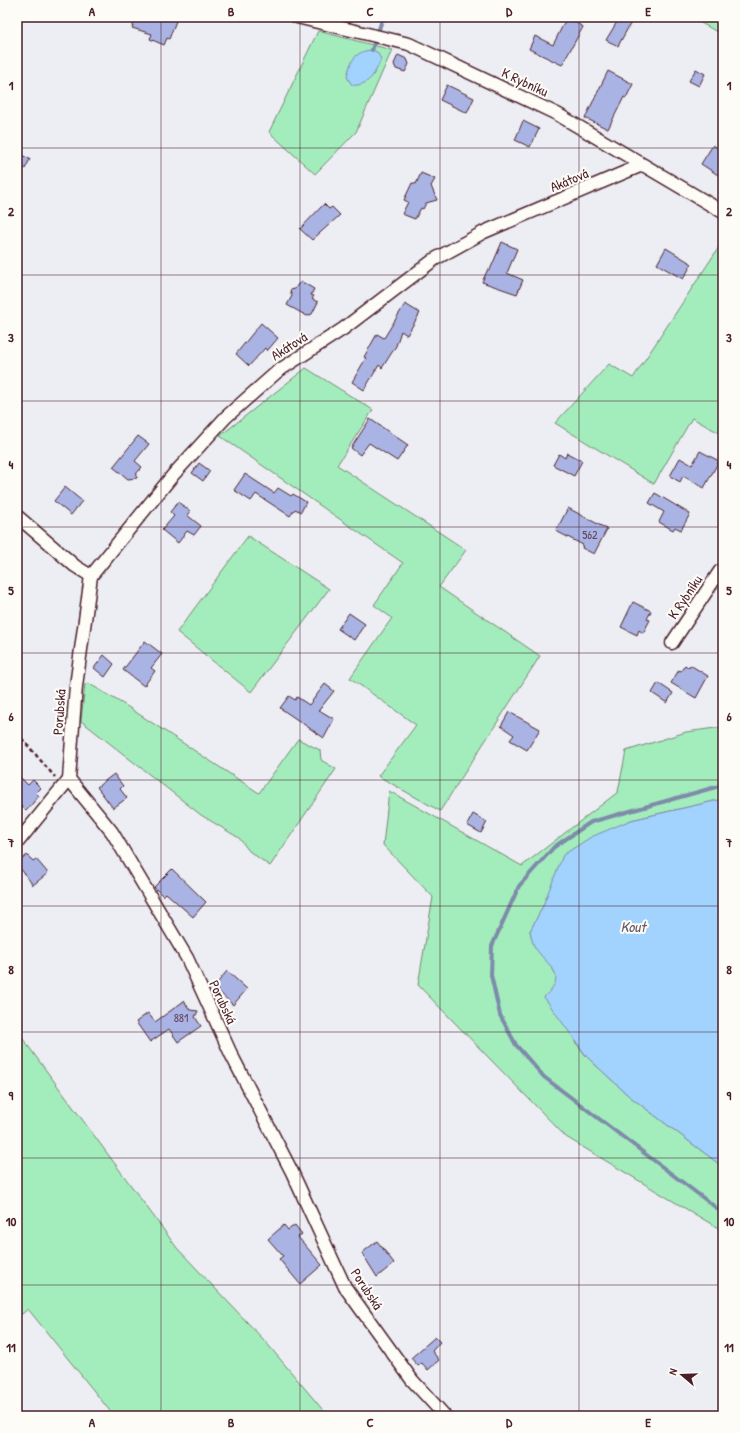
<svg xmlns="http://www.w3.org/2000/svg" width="740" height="1433" font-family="'Patrick Hand',sans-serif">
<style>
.green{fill:#a3edbc;stroke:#768674}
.water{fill:#a1d3fe;stroke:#7e8baa}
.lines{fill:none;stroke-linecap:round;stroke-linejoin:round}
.stream{stroke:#7e8baa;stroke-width:4}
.building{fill:#aab4e4;stroke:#4a1f2b}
.street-casing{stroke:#4a1f2b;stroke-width:15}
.path{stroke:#4a1f2b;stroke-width:2.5;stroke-dasharray:4 3;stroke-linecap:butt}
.street{stroke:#fdfcf7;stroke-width:12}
.grid{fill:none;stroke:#4a1f2b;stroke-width:1;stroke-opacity:0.55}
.labels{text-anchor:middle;stroke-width:4;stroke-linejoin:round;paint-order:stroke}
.number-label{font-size:12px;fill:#624459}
.street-label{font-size:14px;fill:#4a1f2b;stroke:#fdfcf7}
.water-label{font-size:15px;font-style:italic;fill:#64556a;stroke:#fdfcf7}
.neatline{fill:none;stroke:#4a1f2b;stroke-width:1.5}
.grid-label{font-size:13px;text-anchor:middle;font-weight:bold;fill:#4a1f2b}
</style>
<rect width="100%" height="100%" fill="#eceef3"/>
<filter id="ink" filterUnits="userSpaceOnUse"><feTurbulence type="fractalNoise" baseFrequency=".025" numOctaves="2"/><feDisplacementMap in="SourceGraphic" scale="8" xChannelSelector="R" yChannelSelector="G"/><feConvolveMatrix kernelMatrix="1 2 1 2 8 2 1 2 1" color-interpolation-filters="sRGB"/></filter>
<g filter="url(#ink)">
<g class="green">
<polygon points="690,17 723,17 723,35"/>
<polygon points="318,31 392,50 356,132 315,174 269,132"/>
<polygon points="723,241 723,435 692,418 654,484 555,423 609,364 633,378"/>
<polygon points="306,368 373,410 337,465 466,550 439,587 540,656 440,811 378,776 416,725 350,678 392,618 374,605 403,563 220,436"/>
<polygon points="248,536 329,589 251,692 177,632"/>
<polygon points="88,683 128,707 259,793 298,739 320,750 321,760 336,769 270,866 249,851 239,838 201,815 85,724 81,721 85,684"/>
<polygon points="723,727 723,799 631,820 542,908 530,931 534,945 549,963 557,976 555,987 575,1042 587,1057 629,1096 723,1167 723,1231 566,1137 418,985 433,897 383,845 389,791 522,866 618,792 626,751 686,732"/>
<polygon points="17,1031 177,1248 264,1340 328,1416 114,1416 28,1309 17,1318"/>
</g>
<g class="water">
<path d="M372,50L377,52L381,59C376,72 369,87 352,85L347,77C350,61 355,51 372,50Z"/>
<path d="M723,799V1167L629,1096L587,1057L544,997C570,973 547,967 534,946C532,942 531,935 530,931L542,908L563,855L591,837L631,820Z"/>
</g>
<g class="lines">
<g class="stream">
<polyline points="372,50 383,17"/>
<polyline points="723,785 591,822 554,847 519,886 492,946 491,975 500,1015 516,1045 544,1077 723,1213"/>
</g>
</g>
<g class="building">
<polygon points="136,17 166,17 176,21 169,39 167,38 164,45 150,39 152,34 132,28"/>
<polygon points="567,17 583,27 562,65 529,49 535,36 553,45"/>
<polygon points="620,17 634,17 618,46 606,40"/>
<polygon points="398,55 407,59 409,64 405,72 396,69 394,64"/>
<polygon points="696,69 705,74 699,86 689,81"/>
<polygon points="608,71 633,84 626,98 624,97 608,129 585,118"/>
<polygon points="447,85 474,98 467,113 440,100"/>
<polygon points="523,121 539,129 530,147 515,140"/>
<polygon points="713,145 723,152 723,168 718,175 701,164"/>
<polygon points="17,153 30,159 25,169 17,165"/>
<polygon points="421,173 435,179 431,186 437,200 426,203 423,209 421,208 415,219 402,214 408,202 404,200 412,183 416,184"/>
<polygon points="324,204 329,209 332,207 340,215 312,240 300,229"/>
<polygon points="502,242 517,249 507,273 523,280 517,294 482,282 488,269 490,270"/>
<polygon points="666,248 692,264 683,279 657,264"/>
<polygon points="302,282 314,289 311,295 314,296 312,299 318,302 312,314 307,316 287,305 292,296 290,290 295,289 298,284"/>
<polygon points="405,304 420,313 407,335 401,331 396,346 382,368 379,365 364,390 352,382 366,358 364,357 377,334 384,338"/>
<polygon points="261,323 278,338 267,351 265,348 249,366 236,354"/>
<polygon points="370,419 408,445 397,461 369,443 360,455 351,448"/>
<polygon points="138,436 149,444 135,461 142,467 136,474 137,478 128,479 113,467"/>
<polygon points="700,451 719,461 704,488 683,476 680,482 670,476 680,458 692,465"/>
<polygon points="567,453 582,461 574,476 553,465 559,454 565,458"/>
<polygon points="199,463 210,471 203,481 192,473"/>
<polygon points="245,474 274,493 278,488 291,496 293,494 306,502 301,512 295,509 290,516 256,494 251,501 234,490"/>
<polygon points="65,487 82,501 71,515 54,501"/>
<polygon points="655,493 690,514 681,530 675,527 673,530 659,522 664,512 649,503"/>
<polygon points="178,502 190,511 187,515 201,526 194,535 187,531 178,543 162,530 174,516 170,512"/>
<polygon points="568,508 607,529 594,554 582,548 583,545 556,531"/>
<polygon points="633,602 651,611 647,619 650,620 643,633 639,630 637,635 621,627"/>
<polygon points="349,613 365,624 354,640 338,629"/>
<polygon points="145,641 162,654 151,668 155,671 144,686 123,670"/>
<polygon points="104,655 114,664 105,677 94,668"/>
<polygon points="685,665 689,668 690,665 708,676 696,698 671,683 679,670 681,671"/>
<polygon points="658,683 673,693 667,703 652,693"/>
<polygon points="325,684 334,691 319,710 334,719 324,738 280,708 289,696 295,700 297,697 309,705"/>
<polygon points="509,712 540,729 527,750 510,740 514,735 501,726"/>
<polygon points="17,774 28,785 33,780 41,788 36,793 39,796 26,811 17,802"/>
<polygon points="114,774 123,786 120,789 127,798 113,808 97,787"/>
<polygon points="473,814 487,822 481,833 467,825"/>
<polygon points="27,855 33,861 36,859 48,873 33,885 17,864"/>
<polygon points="172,869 206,902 193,917 166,893 163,896 154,887"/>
<polygon points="227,971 247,989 233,1005 214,987"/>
<polygon points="184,1001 190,1010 198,1011 195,1017 201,1026 178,1042 169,1029 150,1042 136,1022 148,1013 155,1022"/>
<polygon points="284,1225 288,1230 295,1225 302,1234 298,1237 322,1265 300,1284 279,1259 283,1256 268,1239"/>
<polygon points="377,1241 394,1263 377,1277 362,1253"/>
<polygon points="435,1337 440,1342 432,1351 439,1360 428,1370 422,1363 418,1366 411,1358"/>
</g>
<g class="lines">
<g class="street-casing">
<g id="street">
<polyline points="297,17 409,44 557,114 723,212"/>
<polyline points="17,516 75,566 91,576"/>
<polyline points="91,576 76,686 69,779 112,832 187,958 231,1054 292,1172 345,1287 412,1380 445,1416"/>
<polyline points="91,576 173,475 226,417 278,371 343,329 435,259 484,232 642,165"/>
<polyline points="672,643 720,571 723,570"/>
<polyline points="17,843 69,779"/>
</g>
</g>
<polyline class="path" points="17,733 55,777"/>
<use href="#street" class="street"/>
</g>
</g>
<path class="grid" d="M161,17V1416M300,17V1416M440,17V1416M579,17V1416M17,148H723M17,275H723M17,401H723M17,527H723M17,653H723M17,780H723M17,906H723M17,1032H723M17,1158H723M17,1285H723"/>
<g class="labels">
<g class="number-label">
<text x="590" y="539">562</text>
<text x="181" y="1022">881</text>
</g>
<g class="street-label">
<text transform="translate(525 82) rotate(25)" y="5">K Rybníku</text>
<text transform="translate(569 180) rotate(-23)" y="5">Akátová</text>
<text transform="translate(289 346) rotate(-33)" y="5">Akátová</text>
<text transform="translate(685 597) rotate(-56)" y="5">K Rybníku</text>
<text transform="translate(59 712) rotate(-86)" y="5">Porubská</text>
<text transform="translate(223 1002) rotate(65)" y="5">Porubská</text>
<text transform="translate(367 1289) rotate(57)" y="5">Porubská</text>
</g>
<g class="water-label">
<text x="633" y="932">Kout</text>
</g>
</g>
<rect width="740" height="1433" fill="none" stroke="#fdfcf7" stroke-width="44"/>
<g transform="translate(682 1375) rotate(289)" stroke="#fdfcf7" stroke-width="3" paint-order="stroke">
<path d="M0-3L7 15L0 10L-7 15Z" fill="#4a1f2b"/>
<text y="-6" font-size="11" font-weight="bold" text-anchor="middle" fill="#4a1f2b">N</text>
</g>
<rect x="22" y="22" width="696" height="1389" class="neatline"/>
<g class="grid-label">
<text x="92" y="16">A</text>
<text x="231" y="16">B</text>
<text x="370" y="16">C</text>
<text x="509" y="16">D</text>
<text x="648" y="16">E</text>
<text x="11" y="90">1</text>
<text x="729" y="90">1</text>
<text x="11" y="216">2</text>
<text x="729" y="216">2</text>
<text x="11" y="342">3</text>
<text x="729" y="342">3</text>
<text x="11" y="469">4</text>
<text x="729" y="469">4</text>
<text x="11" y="595">5</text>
<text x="729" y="595">5</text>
<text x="11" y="721">6</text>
<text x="729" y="721">6</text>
<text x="11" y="847">7</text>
<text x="729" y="847">7</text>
<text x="11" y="974">8</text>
<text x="729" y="974">8</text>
<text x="11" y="1100">9</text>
<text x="729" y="1100">9</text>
<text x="11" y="1226">10</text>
<text x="729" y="1226">10</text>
<text x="11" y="1352">11</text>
<text x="729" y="1352">11</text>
<text x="92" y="1427">A</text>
<text x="231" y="1427">B</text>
<text x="370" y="1427">C</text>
<text x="509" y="1427">D</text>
<text x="648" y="1427">E</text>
</g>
</svg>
